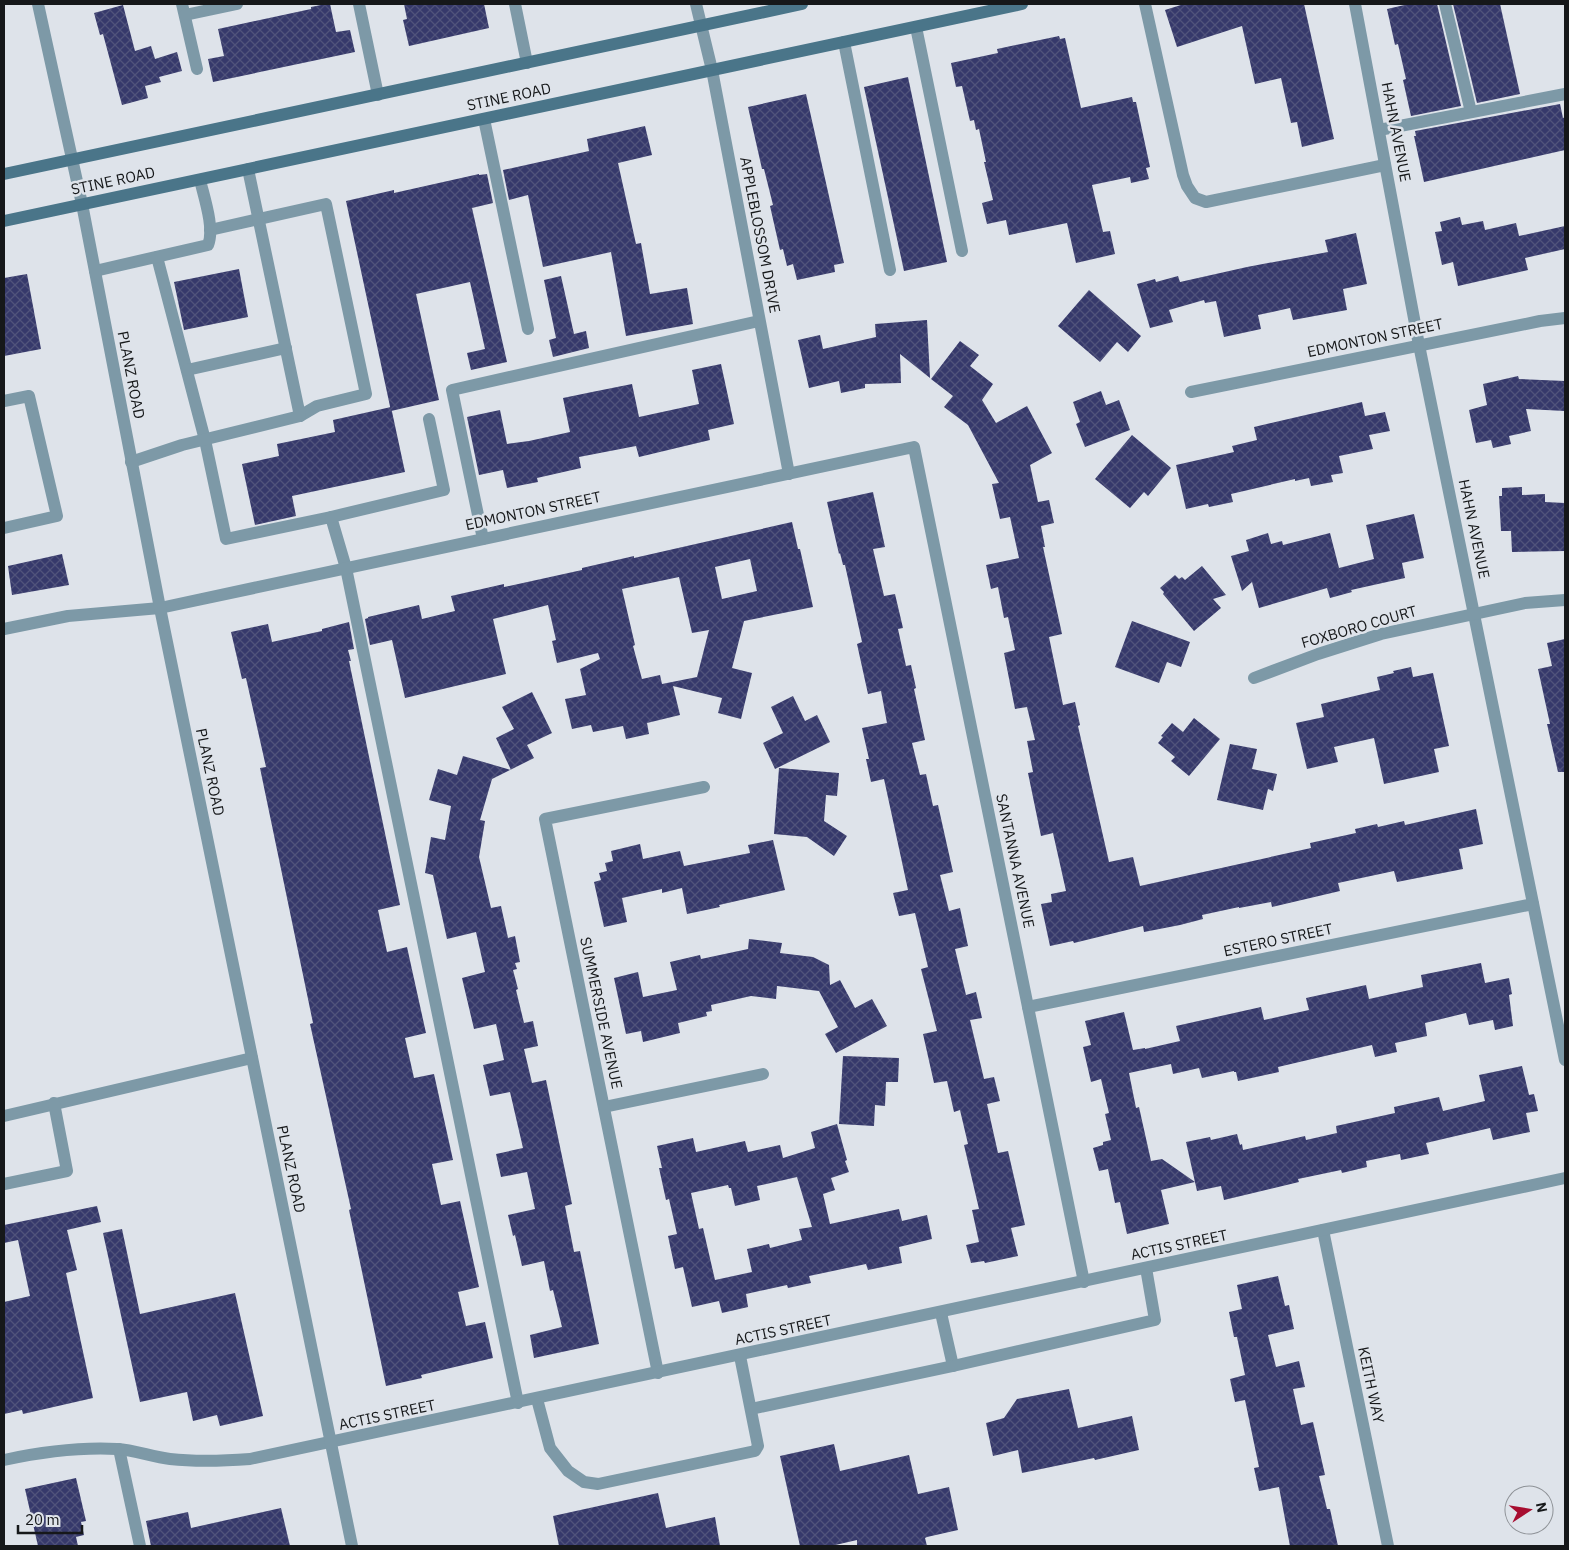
<svg xmlns="http://www.w3.org/2000/svg" width="1569" height="1550" font-family="'IBM Plex Sans',sans-serif">
<style>
.building{fill:url(#building-cross-hatch);fill-rule:evenodd}
.lines{fill:none;stroke-linecap:round;stroke-linejoin:round}
.service{stroke:#7d99a7;stroke-width:12}
.minor{stroke:#7d99a7;stroke-width:12}
.tertiary{stroke:#7d99a7;stroke-width:12}
.secondary{stroke:#4a7589;stroke-width:12}
.labels{text-anchor:middle;stroke-width:5;stroke-linejoin:round;paint-order:stroke}
.street-label{font-size:15px;fill:#16181a;stroke:#dee3ea}
</style>
<defs>
<pattern id="building-cross-hatch" width="8" height="8" patternUnits="userSpaceOnUse" patternTransform="scale(1.25)"><rect width="8" height="8" fill="#36396b"/><path d="M0 0l8 8M0 8l8-8" fill="none" stroke="#50537b"/></pattern>
</defs>
<rect width="100%" height="100%" fill="#dee3ea"/>
<g class="building">
<polygon points="326,4 330,4 336,32 350,30 355,52 213,82 208,59 224,56 218,29 311,9 311,7"/>
<polygon points="404,4 484,4 489,28 409,46 403,20 407,19"/>
<polygon points="1184,4 1304,4 1334,139 1302,147 1297,122 1291,123 1281,78 1255,84 1242,26 1177,47 1165,10"/>
<polygon points="1409,4 1437,4 1461,106 1411,116 1403,80 1406,79 1398,44 1395,45 1387,9"/>
<polygon points="1453,4 1500,4 1520,94 1477,103"/>
<polygon points="123,5 135,51 151,46 155,59 177,52 182,71 159,77 161,82 145,86 148,98 122,105 103,34 100,35 94,13"/>
<polygon points="1059,36 1060,39 1065,38 1081,108 1132,97 1133,102 1136,102 1150,167 1146,168 1149,179 1131,183 1130,177 1092,185 1103,232 1110,231 1115,254 1076,263 1067,223 1009,235 1006,220 987,224 982,203 993,200 984,162 986,162 979,129 976,130 974,120 970,121 962,86 956,87 951,63 998,53 997,49"/>
<polygon points="908,77 947,262 904,271 864,87"/>
<polygon points="806,94 844,263 834,265 835,272 797,280 793,264 787,266 783,249 780,250 770,206 773,205 764,169 762,169 748,107"/>
<polygon points="1560,104 1563,118 1565,117 1565,150 1424,182 1414,136 1416,136 1415,131"/>
<polygon points="645,126 652,155 618,163 636,244 641,243 650,294 687,288 693,324 626,336 611,252 543,267 528,195 509,200 503,170 589,151 587,139"/>
<polygon points="479,174 479,175 487,174 493,203 472,208 507,362 471,370 467,353 485,349 470,282 416,294 439,400 391,411 346,201 394,190 394,193"/>
<polygon points="1460,217 1462,225 1483,221 1485,230 1516,223 1519,236 1565,226 1565,249 1525,258 1528,270 1458,286 1453,262 1442,265 1435,232 1442,231 1440,222"/>
<polygon points="1356,233 1367,284 1343,289 1347,310 1293,320 1290,308 1258,315 1261,329 1224,337 1216,301 1205,303 1204,300 1169,310 1173,322 1150,328 1137,284 1155,279 1156,282 1178,276 1180,282 1247,267 1328,252 1325,240"/>
<polygon points="239,269 248,317 184,330 174,282"/>
<polygon points="27,274 41,349 4,356 4,278"/>
<polygon points="561,276 574,334 586,331 589,348 553,357 549,340 556,338 544,280"/>
<polygon points="1089,290 1141,336 1128,352 1117,342 1100,362 1058,326"/>
<polygon points="927,320 930,378 900,354 901,383 865,384 865,388 841,393 839,381 809,388 798,340 820,335 823,349 876,337 875,324"/>
<polygon points="960,341 979,355 970,366 993,384 982,400 996,423 1027,406 1052,453 1030,465 1038,502 1049,500 1054,523 1041,526 1045,547 1043,547 1062,634 1049,637 1063,705 1075,702 1080,725 1078,726 1109,862 1133,857 1140,886 1311,848 1310,843 1356,833 1355,829 1377,824 1378,827 1404,821 1405,825 1476,809 1483,844 1459,849 1463,869 1397,882 1394,871 1338,883 1340,891 1272,907 1271,902 1239,908 1239,907 1202,915 1203,919 1180,925 1144,932 1143,926 1074,943 1073,941 1050,946 1041,904 1052,902 1051,894 1066,891 1053,833 1041,836 1028,773 1033,772 1027,741 1035,740 1027,707 1015,709 1004,653 1015,650 1008,617 1004,618 998,587 991,589 986,565 1019,558 1010,517 1000,519 992,484 999,483 968,425 944,407 953,396 931,379"/>
<polygon points="721,364 734,424 708,430 710,440 639,457 636,446 579,457 581,468 537,478 538,482 507,488 503,470 479,475 467,417 500,410 507,444 529,441 570,432 563,398 592,392 632,384 639,417 699,404 692,370"/>
<polygon points="1518,376 1519,379 1565,381 1565,411 1526,409 1531,431 1509,436 1511,444 1493,448 1491,440 1476,443 1469,410 1487,405 1483,384"/>
<polygon points="1101,391 1106,405 1119,400 1130,430 1085,447 1076,424 1080,422 1073,402"/>
<polygon points="1362,402 1365,416 1385,412 1390,431 1369,435 1373,449 1339,456 1343,473 1331,475 1333,482 1311,486 1309,478 1295,481 1295,479 1231,494 1233,502 1209,507 1208,504 1186,509 1176,465 1234,452 1232,446 1257,440 1254,427"/>
<polygon points="391,407 405,472 292,496 296,516 255,525 242,464 279,456 277,444 335,432 333,420"/>
<polygon points="1132,435 1171,468 1148,496 1144,492 1130,508 1095,479"/>
<polygon points="1522,487 1522,495 1545,494 1545,502 1565,503 1565,551 1512,552 1511,531 1501,531 1499,496 1502,496 1502,488"/>
<polygon points="873,492 885,547 873,549 884,596 895,594 903,628 898,629 906,666 911,665 916,688 914,689 925,740 912,743 920,775 926,774 933,806 938,805 953,872 940,875 949,911 960,908 968,946 955,949 966,995 976,992 982,1018 970,1020 984,1079 994,1077 1000,1101 987,1104 998,1153 1008,1151 1025,1225 1011,1228 1018,1256 985,1263 984,1261 971,1263 966,1245 979,1242 972,1210 979,1209 964,1145 968,1144 960,1110 954,1112 947,1081 934,1083 923,1034 937,1031 921,969 928,967 915,913 899,916 893,893 908,890 884,779 871,782 866,759 869,759 862,728 887,723 881,691 868,694 857,644 862,642 845,565 843,565 840,553 839,554 827,502"/>
<polygon points="1414,514 1424,558 1402,563 1405,578 1351,590 1352,592 1330,598 1327,588 1259,608 1252,582 1242,591 1231,556 1249,551 1246,540 1268,533 1271,544 1282,541 1283,545 1330,533 1339,568 1374,559 1366,525"/>
<path d="M792,522L798,549H800L813,607L744,621L732,668L752,673L741,719L718,713L722,698L673,686L680,715L647,723L649,734L626,739L623,726L593,732L591,725L572,729L565,699L586,695L580,669L600,659L598,653L557,663L552,641L556,640L548,605L493,619L506,674L405,698L392,640L370,645L365,619L368,618V617L419,605L422,619L455,611L451,596L504,584V587L582,570V568L634,556V558ZM750,559L757,591L722,599L715,567ZM679,577L692,633L709,630L697,677L662,684L660,675L642,679L633,646L635,645L622,589Z"/>
<polygon points="62,554 69,585 12,595 8,566"/>
<polygon points="1202,566 1226,595 1213,599 1221,608 1194,631 1163,594 1164,592 1160,588 1175,575 1179,579 1182,577 1185,580"/>
<polygon points="1132,621 1190,642 1181,667 1167,662 1159,683 1115,667"/>
<polygon points="349,622 354,649 348,650 351,661 349,661 400,905 378,910 387,952 407,947 426,1033 405,1038 414,1078 434,1074 453,1160 432,1164 441,1205 460,1201 479,1287 458,1292 466,1326 485,1322 493,1358 421,1375 422,1378 386,1386 349,1210 351,1209 310,1024 313,1023 260,768 266,767 246,678 242,679 231,632 268,624 272,642 322,631 322,629"/>
<polygon points="1565,639 1565,772 1558,772 1547,724 1550,724 1538,669 1552,666 1547,643"/>
<polygon points="1411,667 1413,677 1433,673 1449,746 1434,749 1439,772 1384,784 1374,738 1334,747 1338,762 1307,769 1296,723 1324,717 1321,704 1380,690 1377,677 1394,673 1393,671"/>
<polygon points="532,692 552,733 527,745 534,758 492,779 480,820 485,821 479,857 491,908 501,906 508,938 515,936 520,962 515,963 517,969 513,970 518,989 516,990 524,1023 533,1021 538,1046 524,1049 532,1083 546,1080 572,1204 565,1206 574,1252 580,1251 599,1344 534,1358 530,1335 562,1327 553,1290 550,1291 544,1261 522,1266 515,1235 513,1236 508,1215 535,1209 527,1172 501,1177 496,1154 523,1148 510,1092 490,1096 483,1065 504,1060 496,1024 474,1029 462,978 485,972 476,932 447,939 433,875 425,873 431,837 445,840 451,806 429,800 438,769 457,775 463,756 511,770 496,738 514,729 502,707"/>
<polygon points="793,696 805,721 817,715 830,742 775,769 763,743 783,733 771,707"/>
<polygon points="1194,718 1220,739 1189,776 1171,761 1175,757 1158,743 1163,737 1161,736 1172,723 1183,732"/>
<polygon points="1230,744 1257,749 1252,769 1277,774 1273,791 1268,789 1263,810 1217,800"/>
<polygon points="779,768 839,773 837,796 826,795 824,821 847,836 834,856 807,837 774,834"/>
<polygon points="773,840 785,890 719,905 720,907 687,914 682,888 662,893 662,889 622,898 627,922 604,927 594,882 601,880 599,873 607,871 605,863 613,861 611,851 640,844 643,859 680,851 684,866 750,853 748,845"/>
<polygon points="749,939 782,943 780,953 813,957 829,965 830,985 840,980 855,1008 872,999 887,1026 836,1053 825,1034 838,1027 819,991 777,986 776,999 751,996 711,1005 712,1011 706,1012 707,1016 678,1023 680,1033 643,1042 641,1031 626,1034 614,978 638,972 643,997 677,990 670,962 700,955 701,959 748,949"/>
<polygon points="1481,963 1485,983 1509,978 1512,994 1509,995 1513,1026 1495,1030 1493,1020 1469,1025 1466,1013 1425,1023 1427,1036 1395,1043 1397,1052 1375,1057 1372,1045 1278,1067 1279,1072 1238,1081 1236,1072 1234,1072 1234,1071 1202,1078 1199,1068 1173,1074 1171,1064 1129,1073 1136,1108 1139,1107 1151,1161 1162,1159 1195,1182 1161,1190 1169,1224 1127,1234 1120,1202 1115,1203 1108,1169 1099,1171 1093,1148 1103,1145 1103,1142 1111,1140 1105,1114 1109,1113 1101,1079 1091,1082 1083,1047 1091,1045 1085,1021 1124,1012 1133,1050 1145,1048 1145,1049 1180,1041 1176,1026 1261,1007 1264,1020 1309,1010 1306,998 1366,985 1369,999 1423,987 1421,975"/>
<polygon points="843,1056 899,1058 898,1082 886,1082 885,1106 875,1105 874,1126 839,1124"/>
<polygon points="1522,1066 1529,1095 1534,1094 1538,1111 1526,1113 1530,1132 1493,1140 1490,1128 1426,1143 1429,1154 1401,1160 1400,1154 1366,1161 1367,1167 1342,1173 1341,1170 1298,1179 1299,1182 1224,1200 1221,1186 1197,1191 1186,1142 1210,1137 1211,1140 1237,1134 1240,1145 1242,1144 1243,1150 1305,1136 1306,1140 1337,1133 1336,1126 1395,1113 1394,1107 1439,1097 1443,1111 1485,1101 1479,1075"/>
<path d="M837,1124L847,1160L845,1161L849,1172L831,1178L835,1190L823,1194L830,1224L899,1209L902,1221L927,1215L932,1239L899,1247L902,1263L868,1270L866,1264L809,1276L811,1283L788,1288L787,1285L746,1294L748,1307L722,1313L719,1301L692,1307L683,1267L675,1269L668,1236L677,1234L669,1199L666,1200L659,1168H662L657,1146L693,1138L696,1152L745,1141L748,1152L780,1145L783,1158L815,1148L811,1132ZM797,1177L812,1227L799,1229L802,1240L770,1248L769,1244L747,1249L752,1272L715,1280L703,1228L699,1229L691,1193L728,1185L729,1188H731L735,1206L760,1200L757,1186Z"/>
<polygon points="97,1206 101,1222 67,1230 77,1270 66,1273 93,1398 23,1414 22,1410 4,1414 4,1302 30,1296 18,1240 4,1243 4,1225"/>
<polygon points="122,1229 140,1314 235,1293 263,1416 220,1426 217,1415 193,1421 187,1392 140,1402 103,1233"/>
<polygon points="1278,1276 1285,1306 1289,1305 1294,1329 1268,1335 1276,1367 1299,1361 1305,1387 1293,1389 1301,1425 1313,1422 1325,1475 1319,1476 1327,1509 1330,1509 1338,1546 1290,1546 1279,1487 1259,1491 1254,1468 1259,1467 1245,1400 1235,1402 1230,1379 1245,1375 1237,1337 1234,1337 1229,1312 1242,1309 1237,1285"/>
<polygon points="1069,1389 1078,1428 1132,1416 1139,1450 1095,1460 1094,1458 1022,1473 1018,1450 993,1456 986,1423 1004,1418 1017,1399"/>
<polygon points="834,1444 840,1471 909,1455 918,1494 949,1487 958,1530 927,1537 925,1538 927,1546 857,1546 857,1540 831,1546 800,1546 780,1456"/>
<polygon points="76,1478 86,1521 81,1522 84,1535 76,1537 78,1546 38,1546 25,1489"/>
<polygon points="658,1493 666,1528 715,1517 720,1546 559,1546 553,1516"/>
<polygon points="281,1508 290,1546 151,1546 146,1521 188,1512 191,1528"/>
</g>
<g class="lines">
<g class="service">
<polyline points="182,4 197,69"/>
<polyline points="359,4 378,95"/>
<polyline points="515,4 527,63"/>
<polyline points="1145,4 1183,175 1187,186 1195,198 1206,202 1385,165"/>
<polyline points="1445,4 1471,112"/>
<polyline points="185,15 237,4"/>
<polyline points="916,27 962,251"/>
<polyline points="844,42 890,270"/>
<polyline points="484,119 528,329"/>
<polyline points="1379,130 1565,94"/>
<polyline points="210,230 326,204 366,394 317,406 300,416"/>
<polyline points="157,257 205,440 226,539 331,517 346,568 518,1403"/>
<path d="M95,271L208,245C215,229 204,197 200,180"/>
<polyline points="187,370 286,348"/>
<polyline points="4,401 29,396 57,516 4,528"/>
<polyline points="131,462 182,445 300,416 248,169"/>
<polyline points="331,517 444,490 429,419"/>
<polyline points="483,539 452,390 759,321"/>
<polyline points="4,629 68,616 160,608"/>
<polyline points="4,1116 252,1058"/>
<polyline points="4,1184 67,1171 54,1103"/>
<polyline points="941,1313 953,1366"/>
<polyline points="537,1399 550,1448 568,1471 584,1482 598,1484 755,1451 758,1446 740,1356"/>
<polyline points="751,1409 953,1366 1155,1320 1146,1268"/>
<polyline points="119,1449 140,1546"/>
</g>
<g class="minor">
<polyline points="696,4 712,70 789,474"/>
<polyline points="1355,4 1419,345 1565,1060"/>
<polyline points="1191,392 1540,321 1565,318"/>
<polyline points="160,608 914,447 1084,1282"/>
<polyline points="1254,678 1318,654 1381,634 1525,603 1565,600"/>
<polyline points="1028,1007 1533,904"/>
<polyline points="604,1107 763,1074"/>
<polyline points="1323,1230 1388,1546"/>
<polyline points="658,1373 545,819 704,787"/>
<path d="M4,1460C41,1452 79,1447 117,1449C135,1450 152,1457 170,1459C197,1462 223,1461 250,1459L1565,1178"/>
</g>
<polyline class="tertiary" points="38,4 82,204 160,608 352,1546"/>
<g class="secondary">
<polyline points="4,174 802,4"/>
<polyline points="4,221 1022,4"/>
</g>
</g>
<g class="labels">
<g class="street-label">
<text transform="translate(509 97) rotate(-12)" y="5">STINE ROAD</text>
<text transform="translate(1396 132) rotate(79)" y="5">HAHN AVENUE</text>
<text transform="translate(113 181) rotate(-12)" y="5">STINE ROAD</text>
<text transform="translate(760 235) rotate(79)" y="5">APPLEBLOSSOM DRIVE</text>
<text transform="translate(1375 338) rotate(-12)" y="5">EDMONTON STREET</text>
<text transform="translate(131 375) rotate(79)" y="5">PLANZ ROAD</text>
<text transform="translate(533 511) rotate(-12)" y="5">EDMONTON STREET</text>
<text transform="translate(1474 529) rotate(78)" y="5">HAHN AVENUE</text>
<text transform="translate(1359 627) rotate(-16)" y="5">FOXBORO COURT</text>
<text transform="translate(210 772) rotate(78)" y="5">PLANZ ROAD</text>
<text transform="translate(1015 861) rotate(78)" y="5">SANTANNA AVENUE</text>
<text transform="translate(1278 940) rotate(-12)" y="5">ESTERO STREET</text>
<text transform="translate(601 1013) rotate(78)" y="5">SUMMERSIDE AVENUE</text>
<text transform="translate(291 1169) rotate(78)" y="5">PLANZ ROAD</text>
<text transform="translate(1179 1245) rotate(-12)" y="5">ACTIS STREET</text>
<text transform="translate(783 1330) rotate(-12)" y="5">ACTIS STREET</text>
<text transform="translate(1371 1385) rotate(78)" y="5">KEITH WAY</text>
<text transform="translate(387 1415) rotate(-12)" y="5">ACTIS STREET</text>
</g>
</g>
<rect width="1569" height="1550" fill="none" stroke="#16181a" stroke-width="10"/>
<g transform="translate(1529 1510) rotate(78)"><circle r="24" fill="#dee3ea" stroke="#8e9297"/>
<path d="M0-4L9 19L0 12L-9 19Z" fill="#a70d30"/>
<text y="-8" font-size="14" font-weight="bold" text-anchor="middle" fill="#16181a">N</text>
</g>
<path d="M18 1525v8h64v-8" fill="none" stroke="#16181a" stroke-width="2.5"/>
<text x="25" y="1525" font-size="15" fill="#16181a" stroke="#dee3ea" stroke-width="4" paint-order="stroke">20 m</text>
</svg>
